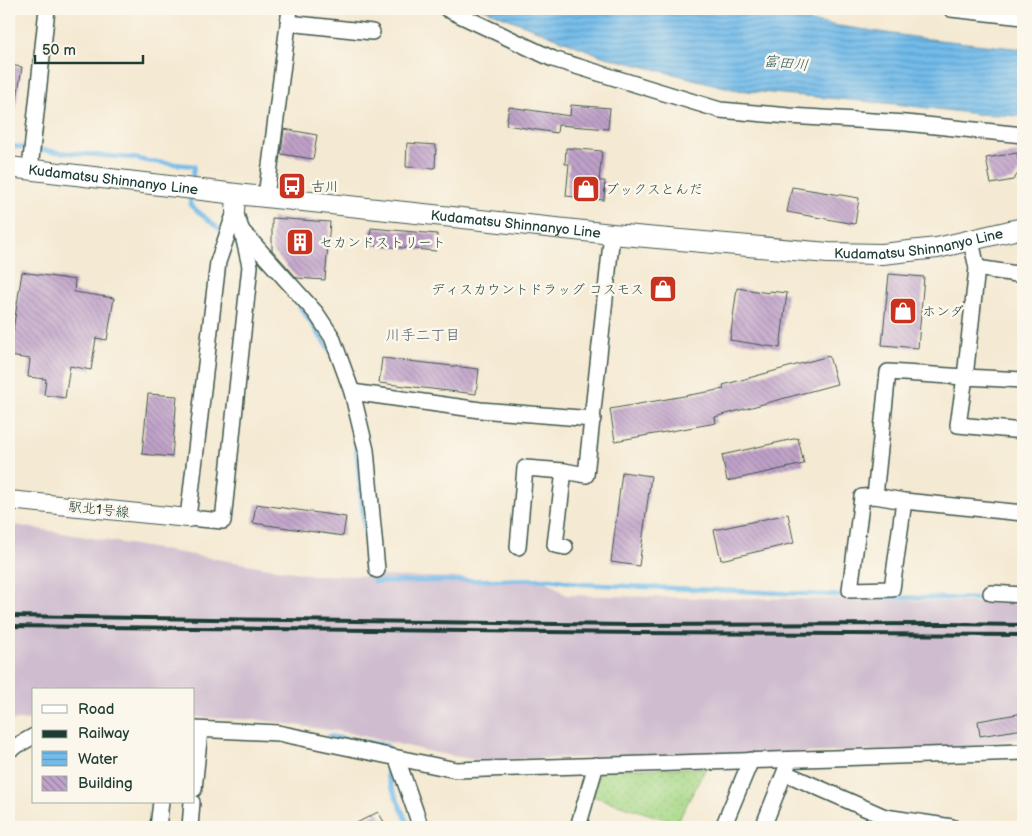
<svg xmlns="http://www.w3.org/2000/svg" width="1032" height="836" font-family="'Balsamiq Sans','Klee One',sans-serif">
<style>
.railway{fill:#cfbdcf}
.grass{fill:url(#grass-dots);stroke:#628a5c}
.water{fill:url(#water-rules);stroke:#487c8f}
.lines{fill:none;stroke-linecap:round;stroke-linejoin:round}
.stream{stroke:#72bbea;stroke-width:4.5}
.building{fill:url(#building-back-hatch)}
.minor-casing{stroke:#3f574c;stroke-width:18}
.tertiary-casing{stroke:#3f574c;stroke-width:20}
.secondary-casing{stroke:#3f574c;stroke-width:22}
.minor{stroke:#fff;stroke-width:15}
.tertiary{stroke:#fff;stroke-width:18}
.secondary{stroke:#fff;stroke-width:20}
.rail{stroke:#1f3d34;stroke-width:4}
.labels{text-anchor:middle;stroke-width:5;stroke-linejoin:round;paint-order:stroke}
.street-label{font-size:14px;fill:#1f3d34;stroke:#fbf7ec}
.poi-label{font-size:14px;fill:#1f3d34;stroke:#fbf7ec;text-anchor:start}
.water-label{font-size:15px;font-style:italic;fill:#345c62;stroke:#fbf7ec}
.neighbourhood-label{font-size:15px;fill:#576068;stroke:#fbf7ec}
</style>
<defs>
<pattern id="grass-dots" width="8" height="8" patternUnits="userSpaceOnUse" patternTransform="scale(1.25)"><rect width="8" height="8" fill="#a6d785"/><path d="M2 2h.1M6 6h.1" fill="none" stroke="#8eb973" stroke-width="1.8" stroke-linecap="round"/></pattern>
<pattern id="water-rules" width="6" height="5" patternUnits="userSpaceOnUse" patternTransform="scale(1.25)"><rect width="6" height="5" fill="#72bbea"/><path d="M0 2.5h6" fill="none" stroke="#5d99be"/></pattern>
<pattern id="building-back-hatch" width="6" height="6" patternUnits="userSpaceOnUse" patternTransform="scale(1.25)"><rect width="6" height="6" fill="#c0a1c9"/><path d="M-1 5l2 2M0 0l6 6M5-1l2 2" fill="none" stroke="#9b84a4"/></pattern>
</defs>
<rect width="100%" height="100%" fill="#fbf7ec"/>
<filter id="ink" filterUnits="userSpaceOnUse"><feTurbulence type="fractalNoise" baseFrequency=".02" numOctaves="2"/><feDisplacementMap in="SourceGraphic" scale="10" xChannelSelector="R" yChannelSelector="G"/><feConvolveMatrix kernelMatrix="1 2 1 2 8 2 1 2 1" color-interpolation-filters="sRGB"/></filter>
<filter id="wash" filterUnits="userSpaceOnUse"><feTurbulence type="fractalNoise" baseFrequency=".0096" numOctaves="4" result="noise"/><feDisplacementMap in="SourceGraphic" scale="20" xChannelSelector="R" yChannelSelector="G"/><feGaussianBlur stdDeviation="1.12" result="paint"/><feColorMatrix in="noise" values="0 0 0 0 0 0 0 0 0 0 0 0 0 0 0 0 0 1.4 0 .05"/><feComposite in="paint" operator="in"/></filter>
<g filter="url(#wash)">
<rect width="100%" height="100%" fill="#f4e9d2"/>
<polygon class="railway" points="9,524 312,575 544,579 566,595 698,598 897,600 1023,604 1023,737 957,749 475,760 437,753 350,733 260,720 194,717 194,690 34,690 34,719 9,721"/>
<polygon class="grass" points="706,768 677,823 592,796 600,769"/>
<polygon class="water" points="484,9 695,9 751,13 920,38 1023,49 1023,116 977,114 896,104 737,90 602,56"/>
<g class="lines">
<g class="stream">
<polyline points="9,144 12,146 57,152 134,158 147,161 194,166 192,183"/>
<polyline points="191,193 190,205 242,248"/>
<polyline points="252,256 269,271"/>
<polyline points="300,307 331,352"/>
<polyline points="355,436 363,516 368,545"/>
<polyline points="372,572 374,582 551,579 580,584 851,596"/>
<polyline points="879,597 991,599"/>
<polyline points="32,726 34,726"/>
<polyline points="329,736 387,746 387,752"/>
<polyline points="387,760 387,776 409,827"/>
</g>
</g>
<g id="blocks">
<g class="building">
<polygon points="9,65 22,67 15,111 9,111"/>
<polygon points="571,105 610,108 608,129 558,125 557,133 506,125 509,107 570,116"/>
<polygon points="284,129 317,135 313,159 281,154"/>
<polygon points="407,143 436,145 435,168 406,167"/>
<polygon points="566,148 602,151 599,181 605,181 604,200 566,196 569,164 565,164"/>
<polygon points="1017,153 1020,171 1013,180 991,184 986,158"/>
<polygon points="792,187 859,198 855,224 787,212"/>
<polygon points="272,218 330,222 325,280 297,278 272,250"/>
<polygon points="371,228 437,234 436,251 369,245"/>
<polygon points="22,272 75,280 74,292 114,298 107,340 96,338 91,370 70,366 65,398 44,395 46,379 28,377 30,359 9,356"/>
<polygon points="889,274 924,277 918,348 882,345"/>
<polygon points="737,288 769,293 769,291 787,293 780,348 730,340"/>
<polygon points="829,356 837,384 715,417 716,423 615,441 610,409 724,389 723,385"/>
<polygon points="382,358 479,369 476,394 379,383"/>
<polygon points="148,394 177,396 172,457 142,454"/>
<polygon points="798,438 804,464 727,481 722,455"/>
<polygon points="622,472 651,476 639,566 611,562"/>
<polygon points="256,504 346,517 343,536 253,523"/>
<polygon points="788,514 794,543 721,560 714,530"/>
<polygon points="1023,713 1023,729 980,736 978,721"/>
<polygon points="378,812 387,827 349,827"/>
</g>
</g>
</g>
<g filter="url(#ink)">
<use href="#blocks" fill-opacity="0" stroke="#3f574c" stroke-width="1"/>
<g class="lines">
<g class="minor-casing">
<g id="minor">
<polyline points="447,9 553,59 720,110 789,116 906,123 1023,135"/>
<polyline points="951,9 1023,17"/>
<polyline points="288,23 372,32"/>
<polyline points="30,169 47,9"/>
<polyline points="266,197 290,9"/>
<polygon points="235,212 242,231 250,266 223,521 188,518 218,262"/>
<polyline points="243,232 316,313 332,337 352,392 366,450 377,570"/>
<polyline points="977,268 1023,275"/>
<polyline points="1023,380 965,377 958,425 1023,431"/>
<polyline points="352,392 480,410 593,419"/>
<polyline points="564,471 555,545 565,547"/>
<polyline points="875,496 888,372 965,377 977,268 971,241"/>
<polyline points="904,501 892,589 850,590 862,497 875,496 904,501 1023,513"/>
<polyline points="518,547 525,468 564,471 586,475 612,234"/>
<polyline points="991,593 1023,595"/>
<polyline points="194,729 278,733 456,770 1023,752"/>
<polyline points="9,750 34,736"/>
<polyline points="397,759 417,816 420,827"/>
<polyline points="785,773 885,817 881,827"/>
<polyline points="194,789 200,730"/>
<polyline points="885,817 952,827"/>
<polyline points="158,827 161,802"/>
<polyline points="190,827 192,802"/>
<polyline points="578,827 596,765"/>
<polyline points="723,827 751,760"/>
<polyline points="763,827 788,764"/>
</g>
</g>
<g class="tertiary-casing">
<g id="tertiary">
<polyline points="235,212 236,194"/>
<polyline points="9,500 188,518"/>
</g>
</g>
<g class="secondary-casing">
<g id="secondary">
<path id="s1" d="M9,167L236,194L612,234L828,253L882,254L937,248L1023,228"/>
</g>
</g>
<use href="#minor" class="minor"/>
<use href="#tertiary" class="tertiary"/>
<use href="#secondary" class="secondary"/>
<g class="rail">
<polyline points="9,616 628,625 947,624 1023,625"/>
<polyline points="9,626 641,633 1023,635"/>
</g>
</g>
</g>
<defs>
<g id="bus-square" transform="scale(1.4375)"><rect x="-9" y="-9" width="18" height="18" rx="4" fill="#c8321e" stroke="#fbf7ec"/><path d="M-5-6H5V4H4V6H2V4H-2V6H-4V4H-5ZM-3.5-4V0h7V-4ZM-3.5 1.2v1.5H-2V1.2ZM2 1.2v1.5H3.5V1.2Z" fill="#fff"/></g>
<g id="shop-square" transform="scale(1.4375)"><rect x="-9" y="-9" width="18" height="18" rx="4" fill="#c8321e" stroke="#fbf7ec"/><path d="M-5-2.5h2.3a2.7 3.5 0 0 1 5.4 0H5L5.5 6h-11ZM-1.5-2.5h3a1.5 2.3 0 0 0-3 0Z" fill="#fff"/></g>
<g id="building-square" transform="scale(1.4375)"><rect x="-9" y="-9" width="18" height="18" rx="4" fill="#c8321e" stroke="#fbf7ec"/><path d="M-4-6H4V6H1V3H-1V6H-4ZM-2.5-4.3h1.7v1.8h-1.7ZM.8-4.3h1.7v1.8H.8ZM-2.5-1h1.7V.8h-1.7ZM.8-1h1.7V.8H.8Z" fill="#fff"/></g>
</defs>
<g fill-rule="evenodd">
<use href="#bus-square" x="292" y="186"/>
<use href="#shop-square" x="586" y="189"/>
<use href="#building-square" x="300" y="242"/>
<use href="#shop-square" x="663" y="289"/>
<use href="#shop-square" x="903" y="311"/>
</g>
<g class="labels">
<g class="street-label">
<text dy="5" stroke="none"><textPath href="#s1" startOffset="105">Kudamatsu Shinnanyo Line</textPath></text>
<text dy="5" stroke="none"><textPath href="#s1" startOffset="510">Kudamatsu Shinnanyo Line</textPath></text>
<text dy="5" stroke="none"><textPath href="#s1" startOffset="915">Kudamatsu Shinnanyo Line</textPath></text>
<text transform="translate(99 509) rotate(6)" y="5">駅北1号線</text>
</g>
<g class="poi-label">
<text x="311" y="191">古川</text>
<text x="605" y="194">ブックスとんだ</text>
<text x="319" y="247">セカンドストリート</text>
<text x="644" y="294" text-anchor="end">ディスカウントドラッグ コスモス</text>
<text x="922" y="316">ホンダ</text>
</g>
<g class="water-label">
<text transform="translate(786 63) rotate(6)" y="5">富田川</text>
</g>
<g class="neighbourhood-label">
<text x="423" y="340">川手二丁目</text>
</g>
</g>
<rect width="1032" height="836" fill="none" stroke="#fbf7ec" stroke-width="30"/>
<rect x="32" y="688" width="162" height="115" fill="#fbf7ec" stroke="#a3ada2"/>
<rect x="42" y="705" width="25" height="8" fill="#ffffff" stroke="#a3ada2"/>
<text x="78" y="714" font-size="15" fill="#1f3d34">Road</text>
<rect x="42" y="730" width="25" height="8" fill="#1f3d34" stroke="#a3ada2"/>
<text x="78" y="738" font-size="15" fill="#1f3d34">Railway</text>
<rect x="42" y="751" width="25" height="15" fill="url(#water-rules)" stroke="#a3ada2"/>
<text x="78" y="764" font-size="15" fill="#1f3d34">Water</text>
<rect x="42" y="776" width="25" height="15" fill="url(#building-back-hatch)" stroke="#a3ada2"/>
<text x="78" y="788" font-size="15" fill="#1f3d34">Building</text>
<path d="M35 55v8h108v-8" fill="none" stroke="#1f3d34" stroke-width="2.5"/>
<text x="42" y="55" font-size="15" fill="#1f3d34" stroke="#fbf7ec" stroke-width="4" paint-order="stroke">50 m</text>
</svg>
